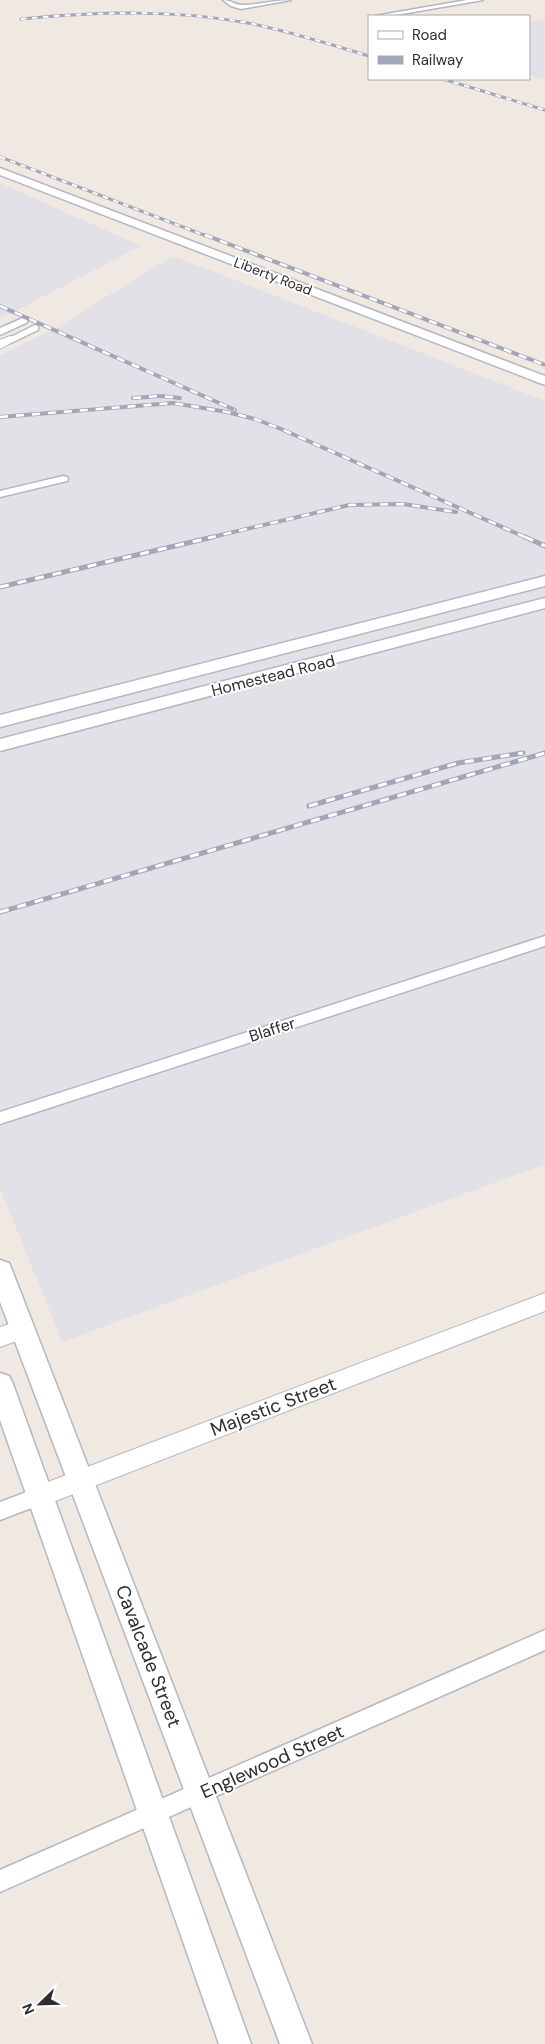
<svg xmlns="http://www.w3.org/2000/svg" width="545" height="2044" font-family="'DM Sans',sans-serif">
<style>
.industrial{fill:#e3e1e8}
.lines{fill:none;stroke-linecap:round;stroke-linejoin:round}
.minor-casing{stroke:#b4b7c1;stroke-width:3}
.tertiary-casing{stroke:#b4b7c1;stroke-width:2}
.secondary-casing{stroke:#b4b7c1;stroke-width:3}
.minor{fill:#fff;fill-rule:evenodd}
.tertiary{fill:#fff;fill-rule:evenodd}
.secondary{fill:#fff;fill-rule:evenodd}
.rail-far2-casing{stroke:#a3a6b8;stroke-width:3}
.rail-far1-casing{stroke:#a3a6b8;stroke-width:4}
.rail-casing{stroke:#a3a6b8;stroke-width:5}
.rail-far2{stroke:#fff;stroke-width:2;stroke-dasharray:5.5;stroke-linecap:butt}
.rail-far1{stroke:#fff;stroke-width:2.5;stroke-dasharray:8;stroke-linecap:butt}
.rail{stroke:#fff;stroke-width:3;stroke-dasharray:9;stroke-linecap:butt}
.labels{text-anchor:middle;stroke-width:4;stroke-linejoin:round;paint-order:stroke}
.far-street-label{font-size:14px;fill:#2e2e2e;stroke:#fff}
.street-label{font-size:16px;fill:#2e2e2e;stroke:#fff}
.near-street-label{font-size:19px;fill:#2e2e2e;stroke:#fff}
</style>
<rect width="100%" height="100%" fill="#efe9e1"/>
<g class="industrial">
<polygon points="545,20 545,79 529,75 529,22"/>
<polygon points="0,183 141,246 0,319"/>
<polygon points="173,256 545,401 545,1164 62,1342 0,1188 0,355 54,329"/>
</g>
<g class="lines">
<g class="minor-casing">
<g id="minor">
<path d="M223,0C230,0 235,5 242,5C258,5 275,0 291,0L241,9L231,6Z"/>
<polygon points="467,0 483,0 390,16 375,16"/>
<polygon points="23,318 28,321 26,323 0,335 0,328"/>
<polygon points="35,325 38,326 38,330 13,342 10,343 5,340"/>
<polygon points="63,476 67,477 68,479 67,481 0,497 0,491"/>
<polygon points="545,936 545,946 0,1124 0,1112"/>
<polygon points="40,1487 47,1490 49,1496 47,1502 0,1520 0,1502"/>
<polygon points="545,1630 545,1650 0,1892 0,1870"/>
</g>
</g>
<g class="tertiary-casing">
<g id="tertiary">
<polygon points="10,336 14,337 16,340 0,349 0,340"/>
<polygon points="545,1293 545,1311 40,1507 32,1504 28,1496 32,1488"/>
<polygon points="22,1320 30,1322 33,1329 30,1336 0,1347 0,1327"/>
</g>
</g>
<g class="secondary-casing">
<g id="secondary">
<polygon points="0,168 545,376 545,385 0,175"/>
<polygon points="545,576 545,586 0,727 0,715"/>
<polygon points="545,598 545,608 0,751 0,739"/>
<polygon points="0,1260 9,1263 12,1270 312,2044 280,2044 0,1302"/>
<polygon points="0,1373 9,1376 13,1384 251,2044 219,2044 0,1420"/>
</g>
</g>
<use href="#minor" class="minor"/>
<use href="#tertiary" class="tertiary"/>
<use href="#secondary" class="secondary"/>
<g class="rail-far2-casing">
<g id="rail-far2">
<path d="M21,19C97,12 173,9 248,23C289,31 329,44 369,56"/>
<polyline points="443,79 545,110"/>
<polyline points="0,157 209,237"/>
</g>
</g>
<g class="rail-far1-casing">
<g id="rail-far1">
<polyline points="205,235 545,365"/>
<polyline points="0,306 235,410"/>
<polyline points="133,398 161,396 180,398"/>
<polyline points="0,417 173,403 227,412 255,419 281,429 527,538"/>
<polyline points="208,538 349,505 403,504 456,512"/>
</g>
</g>
<g class="rail-casing">
<g id="rail">
<polyline points="525,537 545,546"/>
<polyline points="0,587 213,537"/>
<polyline points="309,806 458,763 523,753"/>
<polyline points="0,912 545,753"/>
</g>
</g>
<use href="#rail-far2" class="rail-far2"/>
<use href="#rail-far1" class="rail-far1"/>
<use href="#rail" class="rail"/>
</g>
<g class="labels">
<g class="far-street-label">
<text transform="translate(273 276) rotate(21)" y="5">Liberty Road</text>
</g>
<g class="street-label">
<text transform="translate(273 675) rotate(-14)" y="6">Homestead Road</text>
<text transform="translate(272 1029) rotate(-18)" y="6">Blaffer</text>
</g>
<g class="near-street-label">
<text transform="translate(273 1406) rotate(-21)" y="7">Majestic Street</text>
<text transform="translate(149 1656) rotate(69)" y="7">Cavalcade Street</text>
<text transform="translate(272 1761) rotate(-24)" y="7">Englewood Street</text>
</g>
</g>
<rect x="368" y="15" width="162" height="65" fill="#ffffff" stroke="#ababab"/>
<rect x="378" y="31" width="25" height="8" fill="#ffffff" stroke="#ababab"/>
<text x="412" y="40" font-size="15" fill="#2e2e2e">Road</text>
<rect x="378" y="56" width="25" height="8" fill="#a3a6b8" stroke="#ababab"/>
<text x="412" y="65" font-size="15" fill="#2e2e2e">Railway</text>
<g transform="translate(40 2004) rotate(247)" stroke="#ffffff" stroke-width="4" paint-order="stroke">
<path d="M0-4L9 19L0 12L-9 19Z" fill="#2e2e2e"/>
<text y="-8" font-size="14" font-weight="bold" text-anchor="middle" fill="#2e2e2e">N</text>
</g>
</svg>
